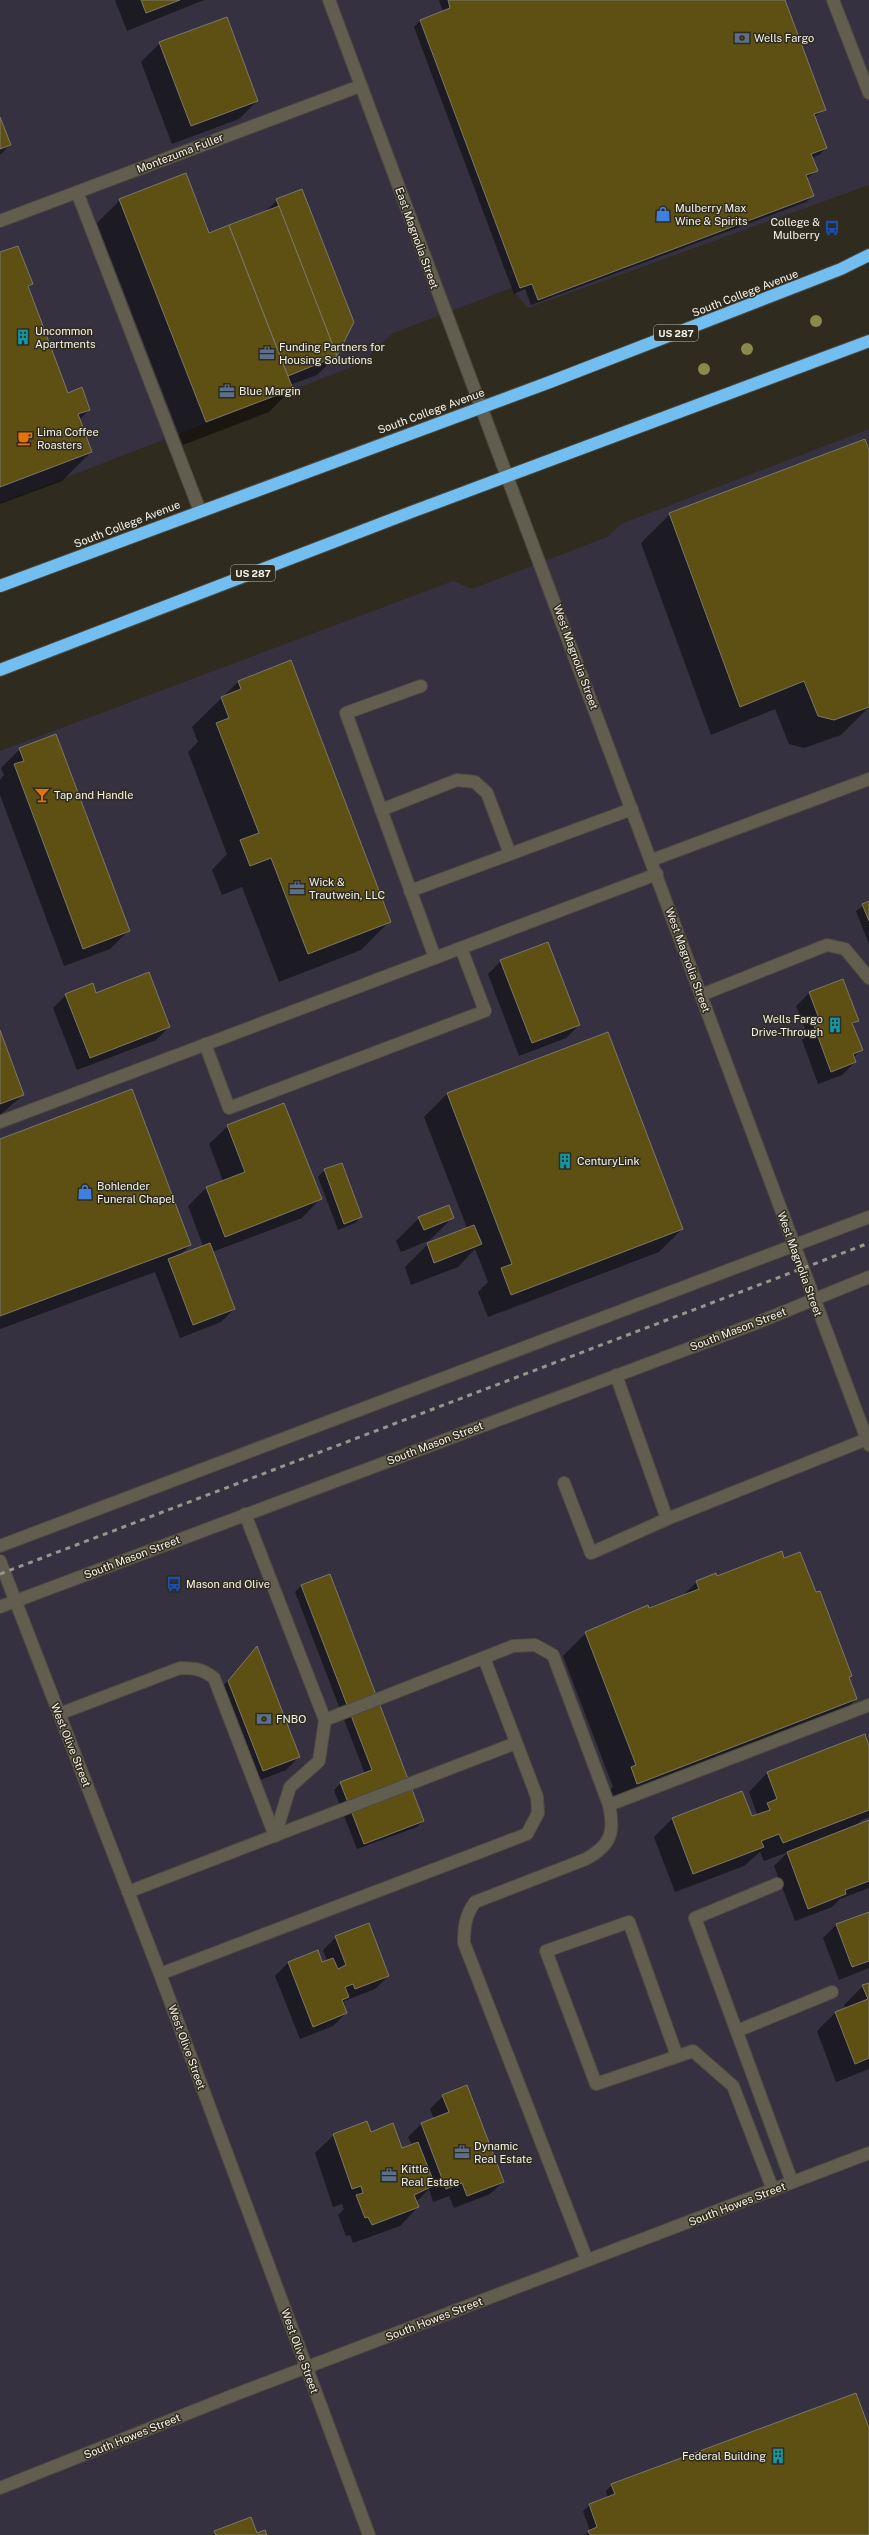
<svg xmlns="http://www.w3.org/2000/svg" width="869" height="2535" font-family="'Public Sans',sans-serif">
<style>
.commercial{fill:#353141}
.shadow{fill:#0007}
.building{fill:#5e5012;stroke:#7c7869}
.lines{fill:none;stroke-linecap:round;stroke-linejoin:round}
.minor-casing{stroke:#4d4a3f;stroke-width:14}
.highway-casing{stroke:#4d4a3f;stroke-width:14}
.minor{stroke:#615e4f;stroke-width:12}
.highway{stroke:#73bef0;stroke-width:12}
.rail{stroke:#98958b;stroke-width:3;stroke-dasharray:5 5;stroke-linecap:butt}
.tree{fill:#878a49}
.labels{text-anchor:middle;stroke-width:3;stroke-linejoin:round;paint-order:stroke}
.shield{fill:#2f2c1f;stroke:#bab8ae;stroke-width:1}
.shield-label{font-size:10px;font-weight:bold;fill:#f6f4ec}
.poi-label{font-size:11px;fill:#f6f4ec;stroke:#2f2c1f;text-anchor:start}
.street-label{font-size:11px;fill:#f6f4ec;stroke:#2f2c1f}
</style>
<rect width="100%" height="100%" fill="#2f2c1f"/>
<g class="commercial">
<polygon points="0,0 869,0 869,185 528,308 511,288 393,333 362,363 0,503"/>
<polygon points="869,429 869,2535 0,2535 0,751 453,581 472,589 607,537 621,524"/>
</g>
<g class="shadow">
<polygon points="115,0 204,0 127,31"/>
<polygon points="439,0 784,0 825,109 814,117 826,148 819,155 811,158 816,171 806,179 813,196 806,202 531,305 525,289 514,294 414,27 420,21 443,12"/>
<polygon points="160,43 257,101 239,119 172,144 141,62"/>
<polygon points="0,120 10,145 0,155"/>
<polygon points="120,200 209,234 264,213 277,200 336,356 317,375 290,385 292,389 269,412 183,445 97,223"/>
<polygon points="0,253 32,284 27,288 67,394 89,410 79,420 91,452 62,481 0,504"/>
<polygon points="869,452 869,707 841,735 804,748 789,744 775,709 711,735 641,543 670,514"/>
<polygon points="238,682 390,921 361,950 279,982 242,887 222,895 212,870 227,854 188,752 198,742 192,727"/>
<polygon points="20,749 129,930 110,949 64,966 0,795 0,780 4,775 1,768"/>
<polygon points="869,902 869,944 856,911"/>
<polygon points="501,961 579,1025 566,1038 519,1056 488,974"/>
<polygon points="809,993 857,1020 852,1026 861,1050 853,1058 855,1062 842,1075 818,1084 802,1040 808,1035 796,1006"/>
<polygon points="66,995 169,1027 156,1040 77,1070 53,1008"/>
<polygon points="0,1033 23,1095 0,1115"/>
<polygon points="607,1033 682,1229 659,1252 488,1317 478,1292 488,1282 475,1249 458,1267 411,1285 405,1267 428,1244 467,1228 424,1117 447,1094"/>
<polygon points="228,1126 320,1199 302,1218 212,1252 234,1309 221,1322 180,1338 155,1272 0,1329 0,1140 190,1245 179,1256 203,1246 188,1206 206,1188 223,1181 209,1144"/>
<polygon points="325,1170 361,1217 355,1223 338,1230 318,1177"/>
<polygon points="453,1217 430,1240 401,1252 396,1241 419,1218"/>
<polygon points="784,1559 851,1676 848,1678 856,1699 833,1722 614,1806 609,1791 613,1787 563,1656 586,1633 608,1624 612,1620 683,1595 697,1582"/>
<polygon points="301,1586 423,1821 417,1827 357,1849 334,1790 341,1783 365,1774 295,1592"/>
<polygon points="257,1648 299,1757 286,1770 250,1784 216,1694"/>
<polygon points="864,1736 869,1748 869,1817 862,1820 854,1827 869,1821 869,1888 840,1899 832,1907 795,1921 774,1866 788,1852 764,1861 760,1852 744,1866 675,1892 654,1837 672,1819 741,1792 751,1818 754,1817 757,1814 749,1792 767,1773"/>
<polygon points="869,1913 869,1968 839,1980 823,1938 836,1925"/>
<polygon points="336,1937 388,1976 375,1989 344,2001 346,2013 333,2026 300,2039 275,1976 288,1963 322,1963 327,1961 323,1950"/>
<polygon points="869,1984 869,2069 836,2082 817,2031 835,2013 846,2008 844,2005 863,1986"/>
<polygon points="443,2096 503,2182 490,2194 454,2208 449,2196 433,2202 429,2189 416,2202 418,2207 400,2226 353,2243 350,2235 346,2236 338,2215 344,2209 342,2204 333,2207 315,2153 334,2135 370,2133 402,2149 412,2145 408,2137 421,2124 434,2119 430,2109"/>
<polygon points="869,2431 869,2535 585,2535 590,2531 583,2511 590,2505 608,2498 606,2491 612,2485"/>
</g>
<g class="building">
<polygon points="141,0 180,0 146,13"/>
<polygon points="448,0 785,0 826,110 814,114 827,148 811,154 818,171 806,175 814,196 538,300 532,284 520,288 420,20 450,8"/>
<polygon points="227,17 258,101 191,126 159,42"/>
<polygon points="0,117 11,145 0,149"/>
<polygon points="186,173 209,233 229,225 293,389 206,422 119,199"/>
<polygon points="302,189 354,322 337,356 276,199"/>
<polygon points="279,206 337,356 288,376 229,225"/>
<polygon points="18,246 33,284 28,286 68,393 82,387 90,410 78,414 92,452 0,487 0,252"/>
<polygon points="865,439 869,450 869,707 834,720 818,716 804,681 740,707 669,513"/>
<polygon points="291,660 391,922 308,954 271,858 250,866 240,840 259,833 216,723 229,718 221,697 241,689 238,681"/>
<polygon points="56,734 130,931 83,949 14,764 24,761 19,748"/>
<polygon points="869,901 869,921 862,904"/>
<polygon points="548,942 580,1025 532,1043 500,960"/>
<polygon points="149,972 170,1027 90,1058 65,994 93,983 96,993"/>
<polygon points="843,979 859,1021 852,1023 863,1050 853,1054 856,1062 831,1072 814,1026 821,1024 809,992"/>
<polygon points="0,1030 24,1095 0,1104"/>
<polygon points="608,1032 683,1229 511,1295 501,1268 512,1264 447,1093"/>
<polygon points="132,1089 191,1245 0,1316 0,1139"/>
<polygon points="284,1103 322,1199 225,1237 206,1187 245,1172 227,1125"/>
<polygon points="342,1163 362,1217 344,1224 324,1169"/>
<polygon points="449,1205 454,1218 424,1230 418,1217"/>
<polygon points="474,1225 482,1244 434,1263 427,1243"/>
<polygon points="210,1243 235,1309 193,1325 168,1259"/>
<polygon points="782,1551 784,1558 800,1552 816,1592 820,1591 852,1676 849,1677 857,1699 637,1784 631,1767 636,1765 585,1632 648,1605 649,1608 699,1589 696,1581 716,1573 717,1576"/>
<polygon points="330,1574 424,1821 364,1844 340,1782 372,1770 301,1585"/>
<polygon points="257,1646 300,1757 263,1771 228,1681"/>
<polygon points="865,1734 869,1746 869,1810 783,1843 779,1834 761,1841 764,1847 693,1874 672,1818 742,1791 752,1816 770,1810 767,1803 777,1799 767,1772"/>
<polygon points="869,1820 869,1881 845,1890 846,1894 808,1909 787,1852"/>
<polygon points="869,1912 869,1961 852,1967 836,1924"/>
<polygon points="369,1923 389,1976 355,1989 353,1984 345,1987 349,1997 342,2000 347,2013 313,2027 288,1962 318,1950 322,1962 333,1958 338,1969 346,1965 335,1936"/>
<polygon points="869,1983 869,2058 855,2064 835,2012 868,1999 862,1985"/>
<polygon points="467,2085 504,2182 467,2196 462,2183 446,2189 421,2123 449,2112 442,2095"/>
<polygon points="367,2121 371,2132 393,2123 402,2148 418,2142 435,2185 414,2195 419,2207 372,2225 368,2217 365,2218 356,2195 363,2193 361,2186 352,2189 333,2134"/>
<polygon points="856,2393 869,2428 869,2535 590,2535 588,2531 597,2527 589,2504 615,2494 611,2484"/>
<polygon points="251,2517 257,2533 265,2530 267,2535 216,2535 214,2531"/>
</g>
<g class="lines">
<g class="minor-casing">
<g id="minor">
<polyline points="329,0 869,1445"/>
<polyline points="833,0 869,93"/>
<polyline points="77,192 200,511"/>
<polyline points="0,221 360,86"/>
<polyline points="421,686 346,713 435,958"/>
<polyline points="381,810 457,780 475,782 487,793 510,854"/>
<polyline points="652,860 869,779"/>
<polyline points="410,891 632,809"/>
<polyline points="701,995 827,945 845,949 869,978"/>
<polyline points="205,1044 229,1108 485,1011 461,948"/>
<polyline points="0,1122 657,874"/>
<polyline points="564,1483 591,1553 667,1519 616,1375"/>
<polyline points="245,1514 325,1720"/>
<polyline points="667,1519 867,1439"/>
<polyline points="0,1546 869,1217"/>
<polyline points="0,1561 160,1974 369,2535"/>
<polyline points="0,1607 754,1324 869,1277"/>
<path d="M59,1714L180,1668C194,1668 203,1669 214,1678L275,1836"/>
<polyline points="609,1805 869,1705"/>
<path d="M275,1836L290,1787L319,1761L325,1720L513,1646L535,1645L553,1655L609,1805C615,1833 611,1845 586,1859L475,1902C465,1916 464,1927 464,1943L587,2260"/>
<polyline points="777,1884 695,1918 792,2182"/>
<polyline points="128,1892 516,1743"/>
<polyline points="160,1974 527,1834 538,1813 537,1797 484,1658"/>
<polyline points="737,2031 832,1992"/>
<polyline points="677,2056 629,1922 546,1951 596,2084 693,2051 733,2086 773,2190"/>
<polyline points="0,2488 234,2395 869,2153"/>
</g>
</g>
<g class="highway-casing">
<g id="highway">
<polyline points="0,586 550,382 841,269 869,255"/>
<polyline points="0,670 414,511 869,341"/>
</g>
</g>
<use href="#minor" class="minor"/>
<use href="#highway" class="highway"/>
<polyline class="rail" points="0,1574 869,1243"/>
</g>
<g class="tree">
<circle cx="816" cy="321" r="6"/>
<circle cx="747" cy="349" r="6"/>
<circle cx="704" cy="369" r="6"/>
</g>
<defs>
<g id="bank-bare" transform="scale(1.2)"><path d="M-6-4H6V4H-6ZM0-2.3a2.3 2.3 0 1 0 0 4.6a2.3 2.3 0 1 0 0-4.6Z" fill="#5c6f8a" stroke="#2f2c1f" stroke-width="2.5" paint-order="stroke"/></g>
<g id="shop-bare" transform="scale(1.2)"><path d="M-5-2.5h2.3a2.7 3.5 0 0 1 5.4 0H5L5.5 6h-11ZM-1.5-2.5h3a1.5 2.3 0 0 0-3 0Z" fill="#3f7fe0" stroke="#2f2c1f" stroke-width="2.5" paint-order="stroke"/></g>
<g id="bus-bare" transform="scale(1.2)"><path d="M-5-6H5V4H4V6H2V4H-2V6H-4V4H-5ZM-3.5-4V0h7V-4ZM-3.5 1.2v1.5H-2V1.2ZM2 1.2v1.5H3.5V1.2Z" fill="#1a4fb4" stroke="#2f2c1f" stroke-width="2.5" paint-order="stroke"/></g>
<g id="building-bare" transform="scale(1.2)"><path d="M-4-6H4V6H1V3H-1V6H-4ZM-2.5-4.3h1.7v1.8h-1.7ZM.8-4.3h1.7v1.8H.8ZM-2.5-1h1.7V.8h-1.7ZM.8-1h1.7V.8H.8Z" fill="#0f9aa8" stroke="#2f2c1f" stroke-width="2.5" paint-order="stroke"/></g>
<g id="office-bare" transform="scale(1.2)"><path d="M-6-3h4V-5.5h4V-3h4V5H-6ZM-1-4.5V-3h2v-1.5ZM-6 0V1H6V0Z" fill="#5c6f8a" stroke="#2f2c1f" stroke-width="2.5" paint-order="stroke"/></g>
<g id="cafe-bare" transform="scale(1.2)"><path d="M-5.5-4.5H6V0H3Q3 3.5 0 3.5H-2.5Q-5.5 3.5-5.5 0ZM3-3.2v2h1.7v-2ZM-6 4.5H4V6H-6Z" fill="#e8710a" stroke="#2f2c1f" stroke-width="2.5" paint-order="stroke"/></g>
<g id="bar-bare" transform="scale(1.2)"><path d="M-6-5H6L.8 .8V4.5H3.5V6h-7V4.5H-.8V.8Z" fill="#e8710a" stroke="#2f2c1f" stroke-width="2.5" paint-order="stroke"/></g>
</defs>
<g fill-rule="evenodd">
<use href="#bank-bare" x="742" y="38"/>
<use href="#shop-bare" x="663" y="214"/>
<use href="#bus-bare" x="832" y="228"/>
<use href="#building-bare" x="23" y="337"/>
<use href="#office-bare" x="267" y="353"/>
<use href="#office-bare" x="227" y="391"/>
<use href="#cafe-bare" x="25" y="438"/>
<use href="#bar-bare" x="42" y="795"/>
<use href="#office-bare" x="297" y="888"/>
<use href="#building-bare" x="835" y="1025"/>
<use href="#building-bare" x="565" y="1161"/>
<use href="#shop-bare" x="85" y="1192"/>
<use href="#bus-bare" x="174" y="1584"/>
<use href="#bank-bare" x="264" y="1719"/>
<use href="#office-bare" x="462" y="2152"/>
<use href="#office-bare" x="389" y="2175"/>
<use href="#building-bare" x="778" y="2456"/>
</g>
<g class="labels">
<g class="shield">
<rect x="654" y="325" width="44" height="16" rx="3"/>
<rect x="231" y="565" width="44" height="16" rx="3"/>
</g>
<g class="shield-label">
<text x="676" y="337">US 287</text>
<text x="253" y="577">US 287</text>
</g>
<g class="poi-label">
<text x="754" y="42">Wells Fargo</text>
<text x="675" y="212">Mulberry Max<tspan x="675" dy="13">Wine &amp; Spirits</tspan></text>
<text x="820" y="226" text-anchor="end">College &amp;<tspan x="820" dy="13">Mulberry</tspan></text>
<text x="35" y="335">Uncommon<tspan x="35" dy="13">Apartments</tspan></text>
<text x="279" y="351">Funding Partners for<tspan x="279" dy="13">Housing Solutions</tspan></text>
<text x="239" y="395">Blue Margin</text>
<text x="37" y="436">Lima Coffee<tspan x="37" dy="13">Roasters</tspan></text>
<text x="54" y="799">Tap and Handle</text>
<text x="309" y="886">Wick &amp;<tspan x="309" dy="13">Trautwein, LLC</tspan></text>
<text x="823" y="1023" text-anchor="end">Wells Fargo<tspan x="823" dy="13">Drive-Through</tspan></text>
<text x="577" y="1165">CenturyLink</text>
<text x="97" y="1190">Bohlender<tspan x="97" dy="13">Funeral Chapel</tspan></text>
<text x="186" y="1588">Mason and Olive</text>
<text x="276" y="1723">FNBO</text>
<text x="474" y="2150">Dynamic<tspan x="474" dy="13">Real Estate</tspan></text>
<text x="401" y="2173">Kittle<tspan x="401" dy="13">Real Estate</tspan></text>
<text x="766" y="2460" text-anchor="end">Federal Building</text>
</g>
<g class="street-label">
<text transform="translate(180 153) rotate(-21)" y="4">Montezuma Fuller</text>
<text transform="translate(417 238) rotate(70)" y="4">East Magnolia Street</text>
<text transform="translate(745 293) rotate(-21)" y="4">South College Avenue</text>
<text transform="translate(431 411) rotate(-20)" y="4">South College Avenue</text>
<text transform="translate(127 524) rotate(-21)" y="4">South College Avenue</text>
<text transform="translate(576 657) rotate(70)" y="4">West Magnolia Street</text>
<text transform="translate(688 960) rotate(70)" y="4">West Magnolia Street</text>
<text transform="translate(800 1264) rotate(70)" y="4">West Magnolia Street</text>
<text transform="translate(738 1329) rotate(-21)" y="4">South Mason Street</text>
<text transform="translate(435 1443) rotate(-21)" y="4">South Mason Street</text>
<text transform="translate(132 1557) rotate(-21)" y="4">South Mason Street</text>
<text transform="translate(71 1745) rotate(68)" y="4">West Olive Street</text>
<text transform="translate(187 2047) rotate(70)" y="4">West Olive Street</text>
<text transform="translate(737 2204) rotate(-21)" y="4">South Howes Street</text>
<text transform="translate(434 2319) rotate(-21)" y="4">South Howes Street</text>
<text transform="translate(300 2351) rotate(70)" y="4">West Olive Street</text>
<text transform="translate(132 2436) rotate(-22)" y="4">South Howes Street</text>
</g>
</g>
</svg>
